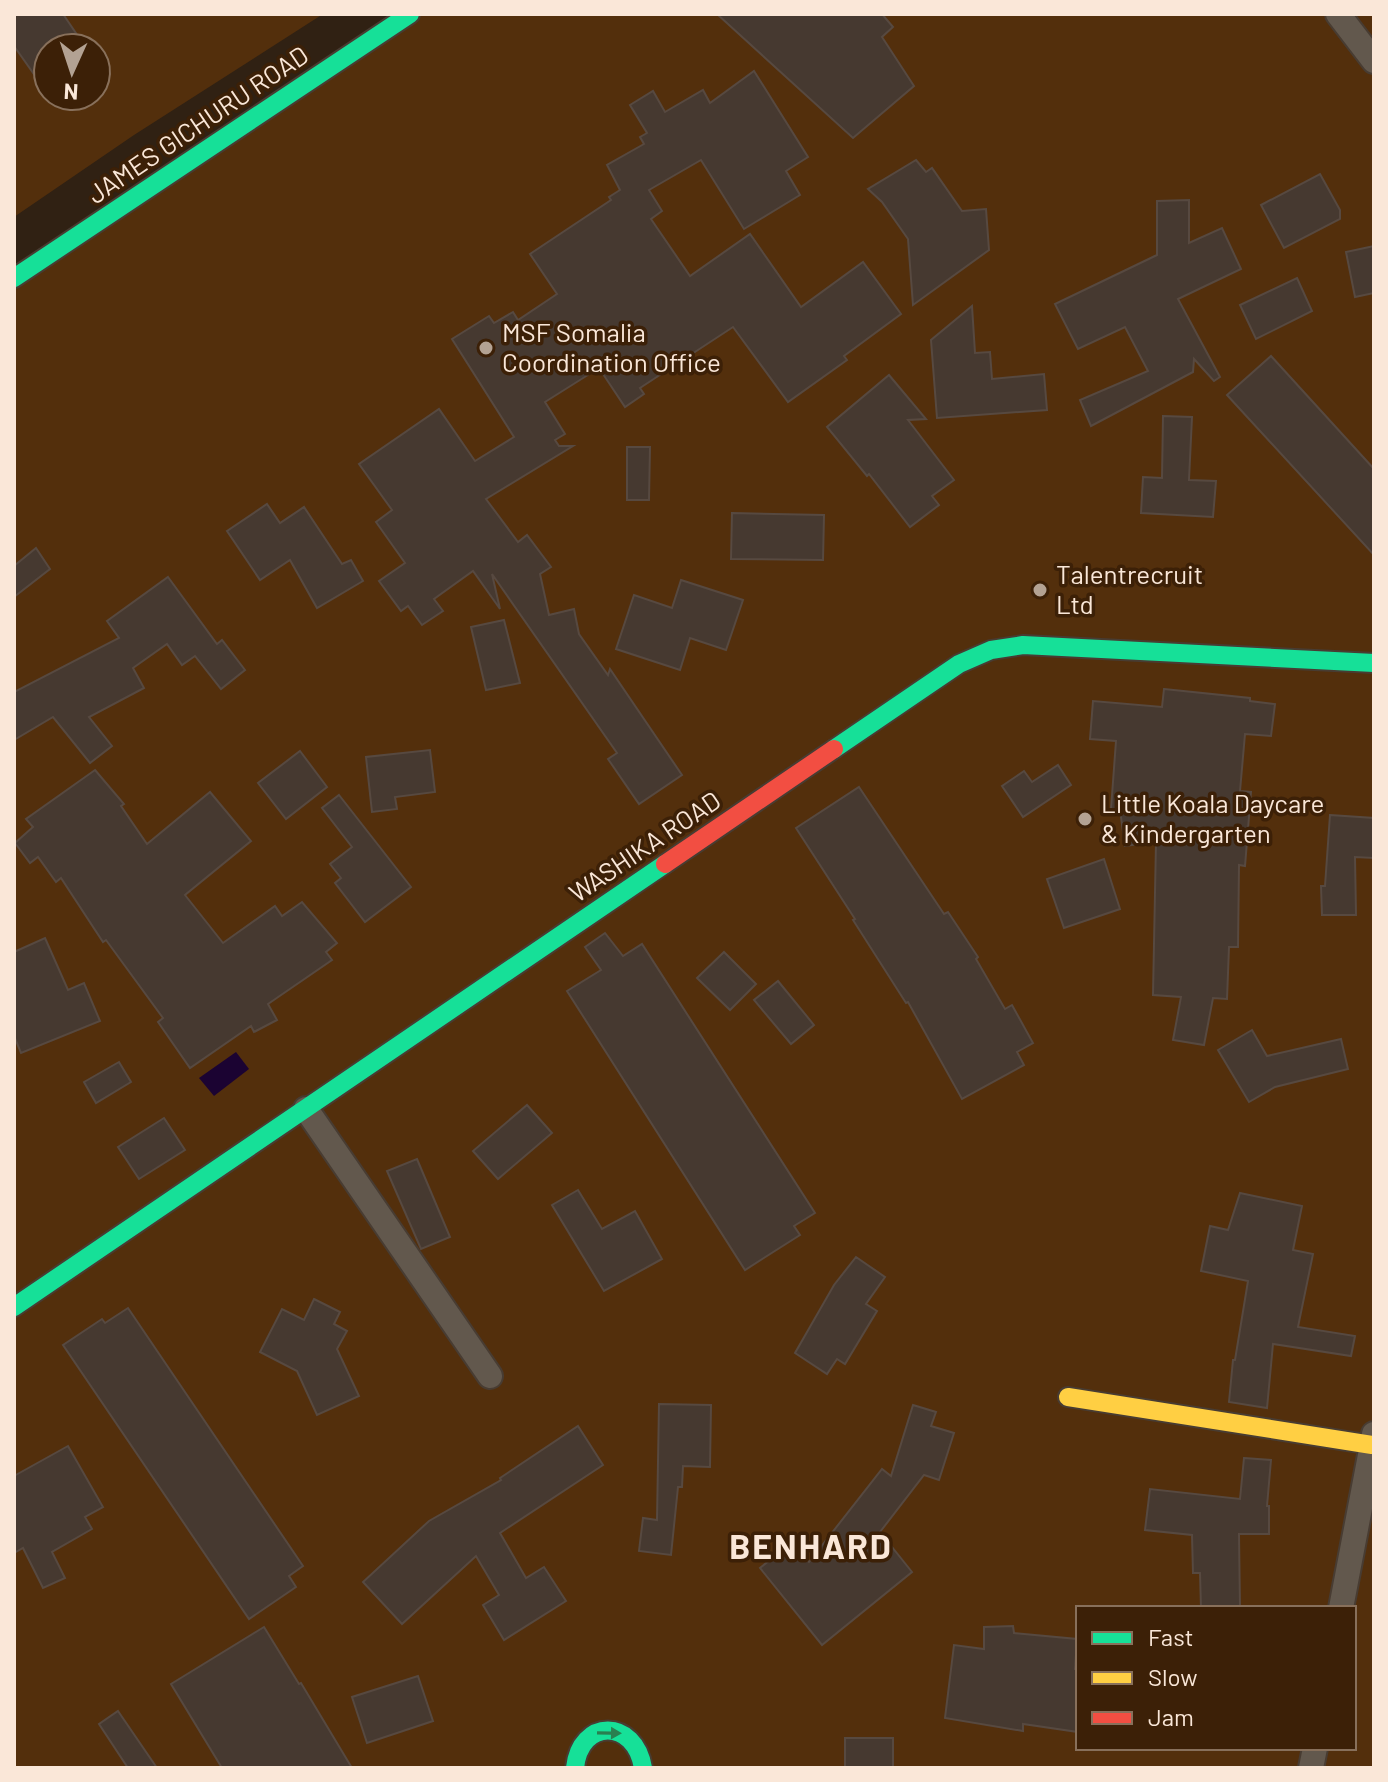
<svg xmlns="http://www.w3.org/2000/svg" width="1388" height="1782" font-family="Barlow,sans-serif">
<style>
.green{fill:#532f0c;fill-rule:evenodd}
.water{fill:#1b0332}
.building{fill:#463930;stroke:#574940;stroke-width:2}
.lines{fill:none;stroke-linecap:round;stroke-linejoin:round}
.street-casing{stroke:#483c32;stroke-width:28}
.fast-casing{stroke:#483c32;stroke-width:22}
.slow-casing{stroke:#483c32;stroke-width:22}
.jam-casing{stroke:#483c32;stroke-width:22}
.street{stroke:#62584d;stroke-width:24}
.fast{stroke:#16e098;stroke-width:18}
.slow{stroke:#ffcf43;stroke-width:18}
.jam{stroke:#f24e42;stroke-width:18}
.oneway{fill:#298050}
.poi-dot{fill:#b3a293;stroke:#3c2007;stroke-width:3}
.labels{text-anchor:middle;stroke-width:7;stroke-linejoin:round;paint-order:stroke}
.street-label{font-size:26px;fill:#fae7d8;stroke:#3c2007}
.poi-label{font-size:26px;fill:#fae7d8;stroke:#3c2007;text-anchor:start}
.district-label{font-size:34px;font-weight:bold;letter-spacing:2px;fill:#fae7d8;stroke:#3c2007}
</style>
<rect width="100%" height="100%" fill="#302113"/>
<g class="green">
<path d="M14,14H323L134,135L14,217ZM48,48H96V96H48Z"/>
<path d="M408,14H1374V1768H14V275ZM1078,1608H1354V1748H1078Z"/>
</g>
<polygon class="water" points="236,1052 249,1069 214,1096 199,1078"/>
<g class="building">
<polygon points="14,14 63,14 86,48 48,48 48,94 14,46"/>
<polygon points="717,14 882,14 893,27 882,37 914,86 853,138"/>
<polygon points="754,71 808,157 786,171 800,195 744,229 701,160 649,190 662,211 651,219 690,276 750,234 801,307 863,262 901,314 844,356 847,360 788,402 733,327 640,388 644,394 625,407 599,368 545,402 565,434 555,440 559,446 573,446 486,499 518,542 527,535 551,567 540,574 549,615 574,609 579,634 608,675 610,669 682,775 639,804 608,759 617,753 492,574 500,609 473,571 434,599 443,611 422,625 408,606 401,611 379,581 405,563 376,522 392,510 359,464 439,409 475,461 514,437 452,339 489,316 494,323 513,312 518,320 557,294 530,254 611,200 609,197 620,190 607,165 644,144 640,137 647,133 630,105 653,91 665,112 703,90 710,103"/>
<polygon points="916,160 926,172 932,168 962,211 986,209 989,250 913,305 908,239 882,202 868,189"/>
<polygon points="1320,174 1340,210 1340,219 1284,248 1261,205"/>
<polygon points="1189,200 1189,243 1222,228 1241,269 1178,299 1220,377 1214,381 1194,359 1193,372 1091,426 1080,400 1148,371 1125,327 1078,349 1055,304 1157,255 1157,201"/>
<polygon points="1374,246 1374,293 1355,297 1346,252"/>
<polygon points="1297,278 1312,311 1256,339 1240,305"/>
<polygon points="972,306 975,353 990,352 992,379 1044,374 1047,410 937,418 931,340"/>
<polygon points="1271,356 1374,469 1374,555 1227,395"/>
<polygon points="889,375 926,419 908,420 954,480 932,496 939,505 910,527 869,474 867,476 827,427"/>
<polygon points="1163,416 1192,417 1189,480 1216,481 1213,517 1141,513 1143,477 1162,478"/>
<polygon points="627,447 650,447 649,500 627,500"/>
<polygon points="267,504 280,523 304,507 342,564 351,560 363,581 317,608 290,560 260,580 227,531"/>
<polygon points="732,513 824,515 823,560 731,559"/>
<polygon points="36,548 50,569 14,597 14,566"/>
<polygon points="168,577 217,644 222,640 245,670 221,689 195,656 182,665 167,644 133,668 144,688 89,717 112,746 90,763 53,717 14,740 14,692 119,638 107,621"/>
<polygon points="681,580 743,600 726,650 690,638 680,670 616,649 634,595 672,608"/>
<polygon points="504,620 520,683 486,690 471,627"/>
<polygon points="1164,689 1250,698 1250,701 1275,704 1271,736 1245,734 1240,791 1251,792 1245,866 1239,865 1238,947 1229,947 1227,999 1213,998 1204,1045 1173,1040 1181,997 1153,995 1156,842 1125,846 1120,810 1111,809 1116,741 1090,739 1093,701 1162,707"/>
<polygon points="430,750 435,792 395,797 397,809 372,812 366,757"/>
<polygon points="300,751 327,787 286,819 258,783"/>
<polygon points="1058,765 1071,785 1023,817 1002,786 1024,771 1032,782"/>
<polygon points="95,770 124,804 121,806 147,844 210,792 251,841 185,895 223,943 275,906 282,916 302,902 337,943 326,952 332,960 268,1004 277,1020 254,1032 251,1026 190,1068 158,1022 163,1018 106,940 103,942 61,878 56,882 38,857 30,863 15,843 33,827 26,819"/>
<polygon points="859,787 944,914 948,912 978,957 976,959 1005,1009 1012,1005 1033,1043 1017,1052 1024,1065 962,1099 908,1002 906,1003 853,920 855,919 796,828"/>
<polygon points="339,795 411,887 365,922 335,883 341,878 330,864 352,847 322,808"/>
<polygon points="1330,815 1374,818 1374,858 1355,857 1356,915 1322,915 1321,886 1325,886"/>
<polygon points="1104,859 1120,909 1064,928 1047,879"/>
<polygon points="605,933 623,956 642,944 815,1213 794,1226 800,1235 745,1270 567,991 601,970 585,947"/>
<polygon points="45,938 68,990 84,983 100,1021 21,1053 14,1036 14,952"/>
<polygon points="724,952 756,984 730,1010 697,978"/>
<polygon points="778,981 814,1025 791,1044 754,1000"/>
<polygon points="1252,1030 1267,1056 1341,1039 1348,1069 1275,1087 1249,1102 1218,1050"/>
<polygon points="119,1062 131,1082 96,1103 84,1082"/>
<polygon points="527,1105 552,1133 498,1179 473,1151"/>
<polygon points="164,1118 185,1150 139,1179 118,1147"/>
<polygon points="417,1159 450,1237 421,1249 387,1171"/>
<polygon points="578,1190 602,1229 635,1211 662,1259 604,1291 552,1205"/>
<polygon points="1240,1193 1302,1206 1293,1250 1313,1254 1298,1327 1355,1336 1351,1356 1273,1344 1267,1408 1229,1402 1233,1360 1235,1360 1248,1281 1201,1271 1210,1226 1228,1230"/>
<polygon points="856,1257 885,1277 866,1304 877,1311 845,1364 837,1359 827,1374 795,1353 834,1285"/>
<polygon points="314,1299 340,1312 334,1324 347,1331 337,1349 359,1396 317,1415 297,1371 260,1352 282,1309 304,1320"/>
<polygon points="128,1308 303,1566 289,1576 296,1587 249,1619 63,1345 102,1319 105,1323"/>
<polygon points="659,1404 711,1405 710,1467 683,1466 682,1487 678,1487 671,1555 639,1551 643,1518 657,1520"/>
<polygon points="913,1405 936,1412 931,1426 954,1433 939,1480 924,1475 880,1532 912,1572 822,1645 760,1568 792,1542 809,1562 882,1469 891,1476"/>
<polygon points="578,1426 603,1465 500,1533 526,1578 544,1567 566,1601 504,1640 483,1605 499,1595 476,1556 402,1624 363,1582 429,1521 501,1480 500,1478"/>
<polygon points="68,1446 103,1507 85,1517 92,1529 52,1552 65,1578 43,1588 23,1548 14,1553 14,1476"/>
<polygon points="1244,1458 1271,1460 1267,1506 1269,1506 1269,1534 1239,1534 1240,1608 1201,1608 1200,1573 1193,1573 1192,1535 1145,1530 1150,1489 1240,1499"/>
<polygon points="1013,1626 1014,1633 1077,1639 1075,1669 1078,1669 1078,1732 1023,1724 1023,1731 945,1718 954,1645 984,1649 984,1627"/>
<polygon points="264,1627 299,1684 301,1683 352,1768 222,1768 171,1684"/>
<polygon points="418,1676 433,1721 367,1743 352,1697"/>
<polygon points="118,1711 157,1768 128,1768 99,1724"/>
<rect x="845" y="1738" width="48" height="30"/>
</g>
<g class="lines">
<g class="street-casing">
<g id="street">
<polyline points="1338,14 1374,61"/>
<polyline points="306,1109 490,1376"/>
<polyline points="1341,1608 1374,1434"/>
<polyline points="1311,1768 1315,1748"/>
</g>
</g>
<g class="fast-casing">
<g id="fast">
<polyline points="14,278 410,14"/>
<polyline points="834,749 959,664 991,650 1023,645 1374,663"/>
<polyline points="14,1307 665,864"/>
<path d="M575,1768C580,1718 635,1718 643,1768"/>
</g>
</g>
<g class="slow-casing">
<polyline id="slow" points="1068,1397 1372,1445"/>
</g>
<g class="jam-casing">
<polyline id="jam" points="665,864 834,749"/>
</g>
<use href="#street" class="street"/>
<use href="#fast" class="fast"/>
<use href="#slow" class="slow"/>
<use href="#jam" class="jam"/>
</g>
<defs><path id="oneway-solid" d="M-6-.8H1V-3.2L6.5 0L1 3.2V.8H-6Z" transform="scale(2)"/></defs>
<use class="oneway" href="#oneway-solid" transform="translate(609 1733) rotate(1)"/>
<g class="poi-dot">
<circle cx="486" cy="348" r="8"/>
<circle cx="1040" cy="590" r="8"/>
<circle cx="1085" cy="819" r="8"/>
</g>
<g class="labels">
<g class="street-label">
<text transform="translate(198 125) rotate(-34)" y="9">JAMES GICHURU ROAD</text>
<text transform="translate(645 847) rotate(-34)" y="9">WASHIKA ROAD</text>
</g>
<g class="poi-label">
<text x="502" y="342">MSF Somalia<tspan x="502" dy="30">Coordination Office</tspan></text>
<text x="1056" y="584">Talentrecruit<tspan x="1056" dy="30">Ltd</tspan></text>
<text x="1101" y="813">Little Koala Daycare<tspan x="1101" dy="30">&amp; Kindergarten</tspan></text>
</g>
<g class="district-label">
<text x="811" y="1559">BENHARD</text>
</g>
</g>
<rect width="1388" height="1782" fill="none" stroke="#fae7d8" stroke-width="32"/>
<rect x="1076" y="1606" width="280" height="144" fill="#3c2007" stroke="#88705b" stroke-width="2"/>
<rect x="1092" y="1632" width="40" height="12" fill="#16e098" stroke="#88705b" stroke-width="2"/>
<text x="1148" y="1646" font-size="24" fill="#fae7d8">Fast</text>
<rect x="1092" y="1672" width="40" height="12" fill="#ffcf43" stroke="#88705b" stroke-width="2"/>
<text x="1148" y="1686" font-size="24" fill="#fae7d8">Slow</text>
<rect x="1092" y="1712" width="40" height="12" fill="#f24e42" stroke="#88705b" stroke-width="2"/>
<text x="1148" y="1726" font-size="24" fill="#fae7d8">Jam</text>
<g transform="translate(72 72) rotate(183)"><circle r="38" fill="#3c2007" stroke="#88705b" stroke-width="2"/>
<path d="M0-6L14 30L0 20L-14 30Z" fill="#b3a293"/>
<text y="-12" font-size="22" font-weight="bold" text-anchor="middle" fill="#fae7d8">N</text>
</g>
</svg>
